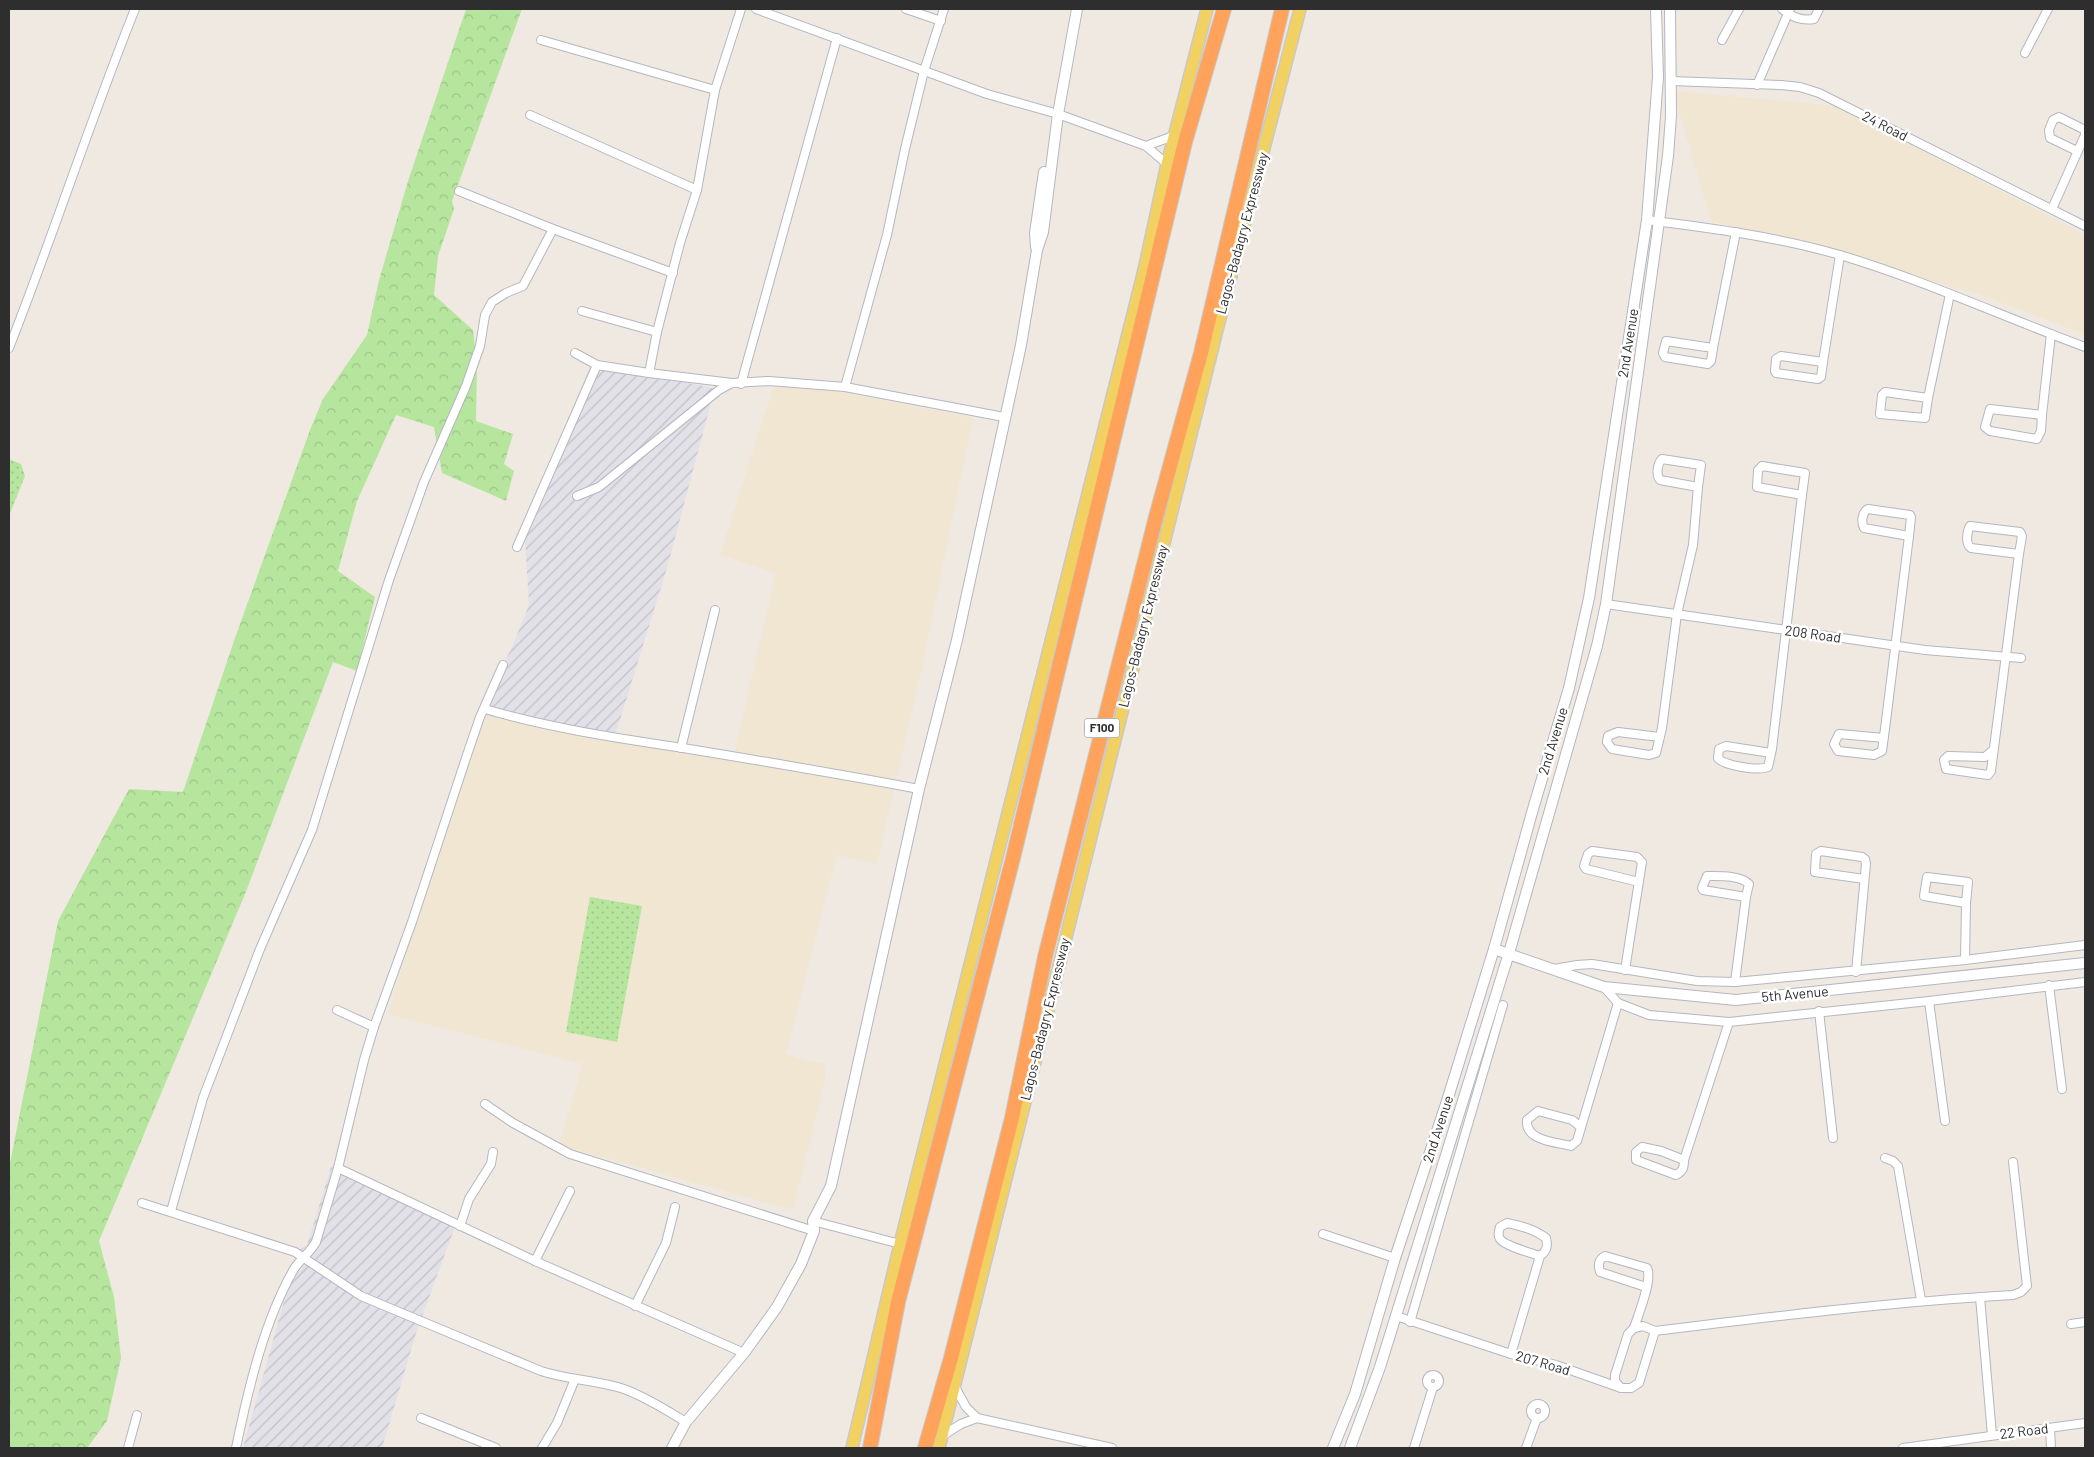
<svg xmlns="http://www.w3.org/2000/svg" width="2094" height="1457" font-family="Barlow,sans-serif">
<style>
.industrial{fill:url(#industrial-furrows)}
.education{fill:#f0e6d1}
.grass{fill:url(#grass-dots)}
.forest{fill:url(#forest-crowns)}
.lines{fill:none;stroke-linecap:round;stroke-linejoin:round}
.street-casing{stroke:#b4b7c1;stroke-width:10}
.secondary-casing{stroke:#b4b7c1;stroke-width:12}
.primary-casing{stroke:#c9c9c9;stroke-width:14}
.highway-casing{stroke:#c9c9c9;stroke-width:16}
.street{stroke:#fff;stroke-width:8}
.secondary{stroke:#fff;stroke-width:10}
.primary{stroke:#f2d163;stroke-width:11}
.highway{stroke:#ffa35c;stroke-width:14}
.labels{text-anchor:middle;stroke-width:5;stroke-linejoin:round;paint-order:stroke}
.shield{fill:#fff;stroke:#6d6d6d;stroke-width:1}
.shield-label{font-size:12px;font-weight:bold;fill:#2e2e2e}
.street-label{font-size:14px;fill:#2e2e2e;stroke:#fff}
</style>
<defs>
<pattern id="industrial-furrows" width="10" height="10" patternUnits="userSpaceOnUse" patternTransform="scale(1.25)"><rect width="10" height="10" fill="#e3e1e8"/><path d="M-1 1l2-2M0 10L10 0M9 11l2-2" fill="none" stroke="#c3c1c7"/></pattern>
<pattern id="grass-dots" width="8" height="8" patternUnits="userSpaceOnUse" patternTransform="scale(1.25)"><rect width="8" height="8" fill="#b6e59e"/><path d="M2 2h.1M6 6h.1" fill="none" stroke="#9dc588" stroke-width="1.8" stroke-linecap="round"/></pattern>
<pattern id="forest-crowns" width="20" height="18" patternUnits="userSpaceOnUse" patternTransform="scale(1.25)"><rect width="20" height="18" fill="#b6e59e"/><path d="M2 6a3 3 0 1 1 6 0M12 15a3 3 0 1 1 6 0" fill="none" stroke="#9dc588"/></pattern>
</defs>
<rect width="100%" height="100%" fill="#efe9e1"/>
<g class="industrial">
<polygon points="591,365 709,387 719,391 712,399 667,568 615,736 481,710 512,647 529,605 524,523"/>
<polygon points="331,1167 456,1224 417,1330 382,1448 243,1448 298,1251 307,1245"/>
</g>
<g class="education">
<polygon points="1673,91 1837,106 2085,235 2085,334 1981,295 1794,241 1711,221"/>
<polygon points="803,385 973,418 921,672 877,864 837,855 786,1054 809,1061 824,1063 826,1076 793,1210 559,1145 583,1064 388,1014 481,710 615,736 734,754 776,573 720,555 773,388"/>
</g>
<g class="grass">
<polygon points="9,459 21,464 25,476 9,516"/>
<polygon points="590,897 642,906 617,1042 566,1032"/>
</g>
<polygon class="forest" points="466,9 522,9 452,201 454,209 438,256 434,295 473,330 477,364 476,421 513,434 504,464 514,471 506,501 442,473 434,427 396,415 357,501 338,571 375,597 357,671 333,662 245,894 99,1241 114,1297 121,1358 107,1421 87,1448 9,1448 9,1168 58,921 129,789 183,792 235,638 310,430 323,399 367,335 379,280 409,178"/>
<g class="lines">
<g class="street-casing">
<g id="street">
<polyline points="756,9 987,94 1058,114 1146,146 1167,164"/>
<polyline points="906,9 941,21"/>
<path d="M1782,9C1792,17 1801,21 1814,19L1819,9"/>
<polyline points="541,40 715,90"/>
<polyline points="1722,40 1739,9"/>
<polyline points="2025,53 2048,9"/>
<polyline points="1671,81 1781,85 1800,87 1819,93 2085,226"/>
<polyline points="1757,85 1790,9"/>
<polyline points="530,115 697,190"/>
<polyline points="1146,146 1176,135"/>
<polyline points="459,191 553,229 673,273"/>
<polyline points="2052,209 2085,135 2085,130 2059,117 2053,120 2049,130 2050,138 2077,151"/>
<path d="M1647,220C1711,228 1778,237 1840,255C1923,280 2004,317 2085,347"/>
<polyline points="582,311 657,332"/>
<polygon points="1666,341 1713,348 1711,361 1708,364 1665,357 1663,353"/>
<path d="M9,348C53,236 90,121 135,9"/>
<polyline points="1713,348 1736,232"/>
<polyline points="575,353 597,365 649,373 732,383"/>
<polygon points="1781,356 1823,362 1821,377 1818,379 1776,373 1775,371 1776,359"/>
<polyline points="1823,362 1840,255"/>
<polyline points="649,373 657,332 680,243 697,190 715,90 741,9"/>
<polyline points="741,384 837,38"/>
<polyline points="845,387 887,235 905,149 924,71 944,9"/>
<polygon points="1885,392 1928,398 1925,418 1880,414 1882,395"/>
<polyline points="1928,398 1950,294"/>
<polygon points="1990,409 2042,415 2041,431 2037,439 1990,431 1985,427"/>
<polyline points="2042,415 2051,334"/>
<path d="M1662,459L1701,465L1698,487L1660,480C1656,475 1657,464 1662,459Z"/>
<polygon points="1762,466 1805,473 1802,495 1757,487 1758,470"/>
<polyline points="577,496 599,487 719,390 732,383 769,381 845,387 1004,417"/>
<path d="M1868,509L1910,515L1911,517L1909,536L1864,528C1861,522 1862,512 1868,509Z"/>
<path d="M1970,526L2020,532L2022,536L2019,554L1971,548C1965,544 1967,531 1970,526Z"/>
<polyline points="517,547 597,365"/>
<polyline points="1606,604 1925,650 2021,658"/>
<path d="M485,709C549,728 617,738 683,748C762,761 840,774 919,789"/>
<polyline points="1660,737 1618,732 1608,736 1607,742 1612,749 1649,755 1656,753 1662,728 1677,614 1693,545 1698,487"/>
<polyline points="1884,738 1839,734 1834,744 1838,751 1874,755 1882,751 1886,721 1909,536"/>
<polyline points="681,748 715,610"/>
<polyline points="1993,750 1985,757 1948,756 1944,760 1946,769 1988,775 1991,771 2019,554"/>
<path d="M1771,753L1726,746L1719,749L1718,758C1724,766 1759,771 1768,767L1772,749L1802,495"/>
<polyline points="1965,960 1966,903 1968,882 1927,877 1924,896 1966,903"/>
<polyline points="1554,969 1577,965 1592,964 1697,981 1735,982 1965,960 2085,945"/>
<polyline points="1625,970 1642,862 1637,857 1592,851 1588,854 1584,866 1586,869 1639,882"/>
<polyline points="1856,972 1866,864 1865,859 1862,857 1821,851 1816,854 1815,872 1864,879"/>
<path d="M1735,982L1746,897L1703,890L1702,888L1707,876C1719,876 1740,875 1749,884L1746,897"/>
<polyline points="2049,985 2062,1089"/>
<polyline points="1604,987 1618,1003 1649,1015 1729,1022 1929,1001 2085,982"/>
<polyline points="1929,1001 1945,1121"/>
<polyline points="337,1010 374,1027"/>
<polyline points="1819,1011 1833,1138"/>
<polyline points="485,1104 513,1123 570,1154 814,1231"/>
<path d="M1581,1127L1572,1120L1538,1111L1527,1120C1525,1141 1556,1142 1571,1146L1577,1141L1618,1003"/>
<polyline points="1885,1158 1893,1161 1898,1166 1921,1300"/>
<path d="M1684,1160L1661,1151L1642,1147L1636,1152V1160L1676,1175C1683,1171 1684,1168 1684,1160L1729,1022"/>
<polyline points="338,1168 535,1261 744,1353"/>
<path d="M142,1203L295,1252L361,1296L541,1371C568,1380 597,1380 624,1389C646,1397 666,1410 686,1422"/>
<polyline points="171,1211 203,1098 260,949 312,830 389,580 424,482 466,386 480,346 485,315 492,302 506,293 523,286 553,229"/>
<polyline points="813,1221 900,1244"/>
<polyline points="460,1226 469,1199 491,1164 493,1152"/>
<polyline points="1323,1234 1395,1258"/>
<polyline points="535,1261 570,1191"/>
<polyline points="1980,1297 1992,1435"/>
<polyline points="635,1306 666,1243 675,1207"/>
<polyline points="1396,1316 1511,1354 1556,1365 1621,1388 1631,1388 1639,1383 1655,1331"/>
<polyline points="1410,1322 1503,1005"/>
<polyline points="2071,1324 2085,1322"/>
<path d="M1634,1328C1638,1315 1653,1280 1647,1268L1605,1256C1598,1260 1598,1265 1600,1272L1646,1287"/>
<path d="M1511,1354L1540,1256C1547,1251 1548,1246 1546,1238C1534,1229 1521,1226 1507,1223L1500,1227C1499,1231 1497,1235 1500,1239C1505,1246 1531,1253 1540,1256"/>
<circle cx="1433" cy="1381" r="6"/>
<polyline points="955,1387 966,1407 977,1418 1112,1448"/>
<path d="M1621,1388L1615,1381V1375L1628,1334L1634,1328L1643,1326L1655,1331C1775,1316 1893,1302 2013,1295L2021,1292L2027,1286L2013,1162"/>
<circle cx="1538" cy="1411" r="7"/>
<polyline points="421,1418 496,1448"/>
<polyline points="2050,1428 2051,1448"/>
<polyline points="942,1436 961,1424 977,1418"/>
<polyline points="128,1448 137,1415"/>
<path d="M236,1448C248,1390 264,1321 294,1269C300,1259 310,1253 316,1242L338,1168L364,1060L374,1027L412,922L467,755L480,717L503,665"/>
<polyline points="542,1448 557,1423 575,1379"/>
<polyline points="1414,1448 1433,1387"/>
<polyline points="1526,1448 1537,1418"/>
<polyline points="1903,1448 2085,1423"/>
</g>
</g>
<g class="secondary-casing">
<g id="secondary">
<polyline points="1036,247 1035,233 1044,172"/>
<polyline points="1494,949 1604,987 1736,1000 2085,963"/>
<polyline points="672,1448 686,1422 744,1353 777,1307 801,1264 814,1231 813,1221 831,1186 919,789 957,640 1021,345 1037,250 1043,232 1058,114 1077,9"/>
<polyline points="1333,1448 1355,1394 1395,1258 1447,1101 1494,949 1533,809 1569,688 1589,598 1647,220 1658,77 1656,9"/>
<polyline points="1350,1448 1380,1367 1509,953 1597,646 1606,604 1668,156 1671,116 1670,9"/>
</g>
</g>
<g class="primary-casing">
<g id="primary">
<polyline points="852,1448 900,1244 1144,270 1167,164 1207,9"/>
<polyline points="939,1448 1218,326 1300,9"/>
</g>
</g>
<g class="highway-casing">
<g id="highway">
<polyline points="870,1448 898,1302 1013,858 1185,142 1224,9"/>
<polyline points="925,1448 951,1358 1012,1118 1045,957 1156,517 1201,353 1282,9"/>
</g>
</g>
<use href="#street" class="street"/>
<use href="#secondary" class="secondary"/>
<use href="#primary" class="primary"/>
<use href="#highway" class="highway"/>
</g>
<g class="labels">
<rect class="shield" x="1084.5" y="718.5" width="35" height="19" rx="4"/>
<g class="shield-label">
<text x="1102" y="732">F100</text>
</g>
<g class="street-label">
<text transform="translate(1885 126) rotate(27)" y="5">24 Road</text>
<text transform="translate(1242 233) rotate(-75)" y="5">Lagos-Badagry Expressway</text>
<text transform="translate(1628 343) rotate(-81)" y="5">2nd Avenue</text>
<text transform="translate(1143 626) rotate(-76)" y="5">Lagos-Badagry Expressway</text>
<text transform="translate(1813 634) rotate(8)" y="5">208 Road</text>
<text transform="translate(1553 741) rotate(-73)" y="5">2nd Avenue</text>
<text transform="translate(1795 994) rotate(-5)" y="5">5th Avenue</text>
<text transform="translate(1045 1019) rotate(-76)" y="5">Lagos-Badagry Expressway</text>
<text transform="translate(1438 1129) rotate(-72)" y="5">2nd Avenue</text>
<text transform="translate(1543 1363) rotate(16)" y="5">207 Road</text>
<text transform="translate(2024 1431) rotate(-7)" y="5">22 Road</text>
</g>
</g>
<rect width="2094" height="1457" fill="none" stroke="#2e2e2e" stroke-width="20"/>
</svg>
